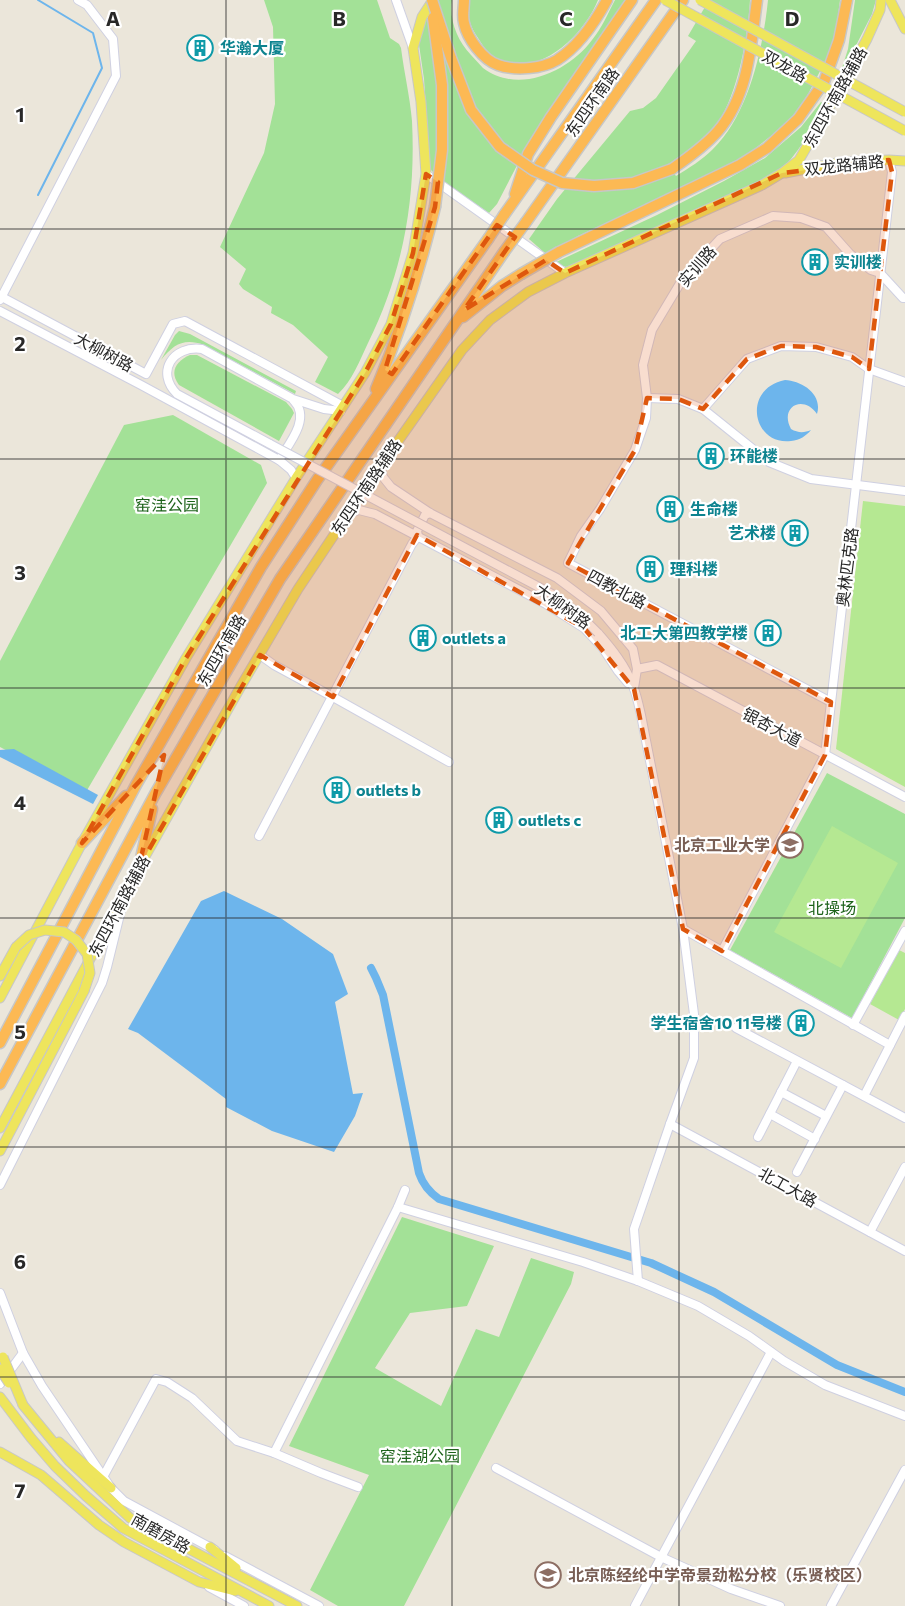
<svg xmlns="http://www.w3.org/2000/svg" width="905" height="1606" font-family="Commissioner,'Noto Sans SC',sans-serif">
<style>
.green{fill:#a3e197}
.pitch{fill:#b5e892}
.water{fill:#6db5ec}
.lines{fill:none;stroke-linecap:round;stroke-linejoin:round}
.stream{stroke:#6db5ec;stroke-width:2}
.canal{stroke:#6db5ec;stroke-width:8}
.minor-casing{stroke:#cfd0e1;stroke-width:10}
.major-casing{stroke:#c7c7c7;stroke-width:11}
.highway-casing{stroke:#c7c7c7;stroke-width:13}
.minor{stroke:#fff;stroke-width:8}
.major{stroke:#eee55c;stroke-width:9}
.highway{stroke:#fcb954;stroke-width:10}
.minor-bridge-casing{stroke:#cfd0e1;stroke-width:10;stroke-linecap:butt}
.major-bridge-casing{stroke:#c7c7c7;stroke-width:11;stroke-linecap:butt}
.highway-bridge-casing{stroke:#c7c7c7;stroke-width:13;stroke-linecap:butt}
.minor-bridge{stroke:#fff;stroke-width:8}
.major-bridge{stroke:#eee55c;stroke-width:9}
.highway-bridge{stroke:#fcb954;stroke-width:10}
.marked{fill:#de570d;fill-opacity:0.2;stroke:#de570d;stroke-width:4.5;stroke-dasharray:12 8;stroke-linejoin:round}
.grid{fill:none;stroke:#282828;stroke-width:1.5;stroke-opacity:0.55}
.labels{text-anchor:middle;stroke-width:4.5;stroke-linejoin:round;paint-order:stroke}
.culture-label{font-size:16px;font-weight:bold;fill:#0d838f;stroke:#fff;text-anchor:start}
.street-label{font-size:16px;fill:#282828;stroke:#fff}
.park-label{font-size:16px;fill:#1d631a;stroke:#fff}
.education-label{font-size:16px;font-weight:bold;fill:#785e54;stroke:#fff;text-anchor:end}
.grid-label{font-size:20px;text-anchor:middle;font-weight:bold;fill:#282828;stroke:#fff;stroke-width:4.5;stroke-linejoin:round;paint-order:stroke}
</style>
<rect width="100%" height="100%" fill="#ebe6da"/>
<g class="green">
<path d="M264,0H377L390,38L399,44L401,48C404,72 410,97 412,121C416,200 403,272 368,343C360,360 352,381 338,394L315,382L328,357L293,325L271,313L272,307L243,289L239,284L246,269L220,247L264,153L275,104L273,27Z"/>
<path d="M438,0H452C449,20 457,40 471,55C475,59 479,64 483,68C519,95 569,71 592,40C602,28 608,13 615,0H629L526,148L497,204L489,213L444,183L430,169L424,79L418,38L421,26Z"/>
<path d="M470,0H598C583,37 535,83 493,56C486,52 481,42 476,35C470,25 465,12 470,0Z"/>
<path d="M709,0H750C748,36 738,94 717,124C707,139 683,155 669,166L676,176C689,168 702,160 713,149C749,114 763,48 768,0H840L836,31L828,56L807,96L792,117L776,132L738,162L578,236L546,254L529,239L557,199L630,111L643,108L656,98L696,41L688,36Z"/>
<polygon points="855,0 876,0 872,14 844,69 842,68 848,49"/>
<path d="M821,102L826,105C811,129 798,156 776,174L628,241L566,267L554,263L657,215L724,181L765,158L801,127Z"/>
<path d="M179,331L190,334L296,391L295,394L204,345C184,338 174,344 161,360L175,335Z"/>
<path d="M190,355H197L286,402L292,409L294,413L279,441L179,385C169,372 176,361 190,355Z"/>
<polygon points="173,415 261,465 267,483 86,792 0,747 0,661 124,425"/>
<polygon points="827,773 905,814 905,918 852,1018 730,950"/>
<polygon points="402,1217 494,1246 467,1306 410,1313 375,1368 441,1406 476,1329 499,1337 531,1258 574,1272 571,1284 404,1606 338,1606 310,1590 369,1475 289,1446"/>
</g>
<g class="pitch">
<polygon points="863,501 905,506 905,787 836,749"/>
<polygon points="832,826 898,863 841,968 774,932"/>
<polygon points="899,950 905,953 905,1009 899,1020 870,1004"/>
</g>
<g class="water">
<path d="M785,380C802,381 823,394 817,414C803,394 779,407 791,429C798,433 804,433 811,430C806,436 800,440 791,441C753,446 741,389 785,380Z"/>
<polygon points="14,749 98,795 93,804 0,757 0,750"/>
<polygon points="224,891 282,919 333,954 348,994 335,1002 353,1094 363,1093 355,1116 334,1152 272,1131 226,1107 226,1099 138,1033 128,1029 201,901"/>
</g>
<g class="lines">
<polyline class="stream" points="38,0 93,33 102,68 38,195"/>
<path class="canal" d="M371,968L376,978L383,995L419,1173C423,1185 429,1192 439,1199L651,1263L714,1292L837,1365L905,1392"/>
<g class="minor-casing">
<g id="minor">
<polyline points="396,0 413,48"/>
<polyline points="426,174 565,273"/>
<polyline points="0,296 146,374 173,324 185,321 343,406"/>
<polyline points="0,300 116,76 113,39 87,5 78,0"/>
<polyline points="0,311 141,385 279,460 291,470 296,478"/>
<polyline points="647,398 678,399 703,409 769,462 811,479 905,491"/>
<polyline points="703,409 747,359 781,346 816,347 852,357 869,369 905,382"/>
<path d="M270,444L177,394C155,372 173,345 202,349L293,399L324,409L341,411"/>
<path d="M279,460C289,444 311,418 294,401"/>
<polyline points="380,465 383,477 391,487 430,513 557,578 601,611 633,649 637,669 634,688"/>
<polyline points="347,514 359,510 375,514 546,604 584,628 602,647 618,671 628,683"/>
<path d="M598,633C612,649 626,666 633,686C637,696 639,706 641,715L683,929L694,1014V1058L670,1124L634,1229L638,1281"/>
<polyline points="260,655 274,665 333,697 449,762"/>
<polyline points="637,669 657,665 905,797"/>
<polyline points="831,702 568,563 581,536 600,509 635,450 646,418 647,398 643,365 652,330 682,280 720,239 773,216 801,218 826,227 850,254 871,270 880,273 903,298 905,298"/>
<polyline points="259,836 412,544 418,536 417,531 425,515 430,513"/>
<polyline points="683,929 890,1045"/>
<polyline points="722,951 825,755 892,172 889,160"/>
<polyline points="853,1025 905,931"/>
<polyline points="736,1028 905,1118"/>
<polyline points="781,1092 826,1116"/>
<polyline points="864,1096 905,1016"/>
<polyline points="770,1114 815,1139"/>
<polyline points="670,1124 905,1251"/>
<polyline points="758,1137 797,1061"/>
<polyline points="797,1172 843,1085"/>
<polyline points="0,1185 102,983 107,967 123,902"/>
<polyline points="398,1207 583,1262 638,1281 698,1306 749,1336 784,1361 825,1385 905,1416"/>
<polyline points="870,1232 905,1167"/>
<polyline points="0,1293 23,1353 42,1386 111,1488 124,1501 215,1550"/>
<polyline points="0,1384 23,1353"/>
<polyline points="274,1453 398,1207 405,1190"/>
<polyline points="496,1468 661,1557 731,1589 780,1606"/>
<polyline points="103,1477 156,1379 167,1382 192,1398 237,1441 274,1453 321,1473 358,1487"/>
<polyline points="225,1556 319,1606"/>
<polyline points="209,1587 244,1606"/>
<polyline points="635,1606 771,1352"/>
<polyline points="831,1606 905,1470"/>
</g>
</g>
<g class="major-casing">
<g id="major">
<polyline points="890,0 905,29"/>
<polyline points="785,173 842,162 889,160 905,161"/>
<polyline points="0,976 16,947"/>
<polyline points="0,998 82,843 186,658 296,478 365,373 391,324 413,253 426,174 421,102 413,48 422,17 433,0"/>
<polyline points="0,1128 139,867 241,686 298,589 370,481 462,350 490,320 528,292 565,273 762,185 782,173 799,160 828,110 867,39 880,10 881,0"/>
<polyline points="0,1151 84,991"/>
<polyline points="0,1397 31,1438 55,1466 86,1496 123,1528 269,1606"/>
<polyline points="23,1405 69,1461 130,1518 297,1606"/>
<polyline points="59,1442 111,1488"/>
<polyline points="0,1452 41,1475 99,1525 124,1542 199,1582 235,1591"/>
<polyline points="210,1547 236,1568"/>
</g>
</g>
<g class="highway-casing">
<g id="highway">
<path d="M464,0C464,7 462,16 464,23C467,38 483,60 498,65C515,71 542,69 557,60C579,46 595,22 607,0"/>
<path d="M672,169C688,158 705,146 718,131C749,95 751,44 757,0"/>
<polyline points="515,194 528,154 551,117 632,0"/>
<polyline points="504,215 656,0"/>
<polyline points="526,222 683,0"/>
<polyline points="559,252 740,165 767,148 798,119 824,82 839,40 847,0"/>
<polyline points="463,317 502,286 521,274"/>
<path d="M376,389C401,330 420,270 435,207"/>
<polyline points="82,843 126,796"/>
<polyline points="139,867 152,809"/>
<polyline points="0,1043 136,785 261,567 317,480 488,239"/>
<polyline points="0,1084 155,794 280,579 504,252"/>
</g>
</g>
<use href="#minor" class="minor"/>
<use href="#major" class="major"/>
<use href="#highway" class="highway"/>
<g class="minor-bridge-casing">
<polyline id="minor-bridge" points="270,444 552,594 578,613 598,633"/>
</g>
<g class="major-bridge-casing">
<g id="major-bridge">
<polyline points="665,0 905,131"/>
<polyline points="700,0 905,112"/>
<polyline points="16,947 29,935 45,930 64,932 76,940 87,954 90,973 84,991"/>
<polyline points="3,1357 23,1405"/>
<polyline points="0,1369 9,1383"/>
</g>
</g>
<g class="highway-bridge-casing">
<g id="highway-bridge">
<polyline points="432,0 451,58 471,110 500,147 533,170 562,183 594,186 633,183 672,169"/>
<polyline points="433,18 442,85 442,150 435,207"/>
<polyline points="488,239 504,215"/>
<polyline points="504,252 526,222"/>
<polyline points="521,274 559,252"/>
</g>
</g>
<use href="#minor-bridge" class="minor-bridge"/>
<use href="#major-bridge" class="major-bridge"/>
<use href="#highway-bridge" class="highway-bridge"/>
</g>
<path class="marked" d="M889,160L892,172L869,369L852,357L816,347L781,346L747,359L703,409L678,399L647,398L635,450L568,563L831,702L825,755L722,951L683,929L634,689L584,628L417,535L333,697L260,655L139,867L164,755L82,843L186,658L365,373L391,324L413,253L426,174L438,182L435,207L385,370L392,374L497,225L515,237L464,310L546,260L565,273L782,173Z"/>
<path class="grid" d="M226,0V1606M452,0V1606M679,0V1606M0,229H905M0,459H905M0,688H905M0,918H905M0,1147H905M0,1377H905"/>
<defs>
<g id="building-ring" transform="scale(1.35)"><circle r="9.5" fill="#fff" stroke="#0f9aa8" stroke-width="1.5"/><path d="M-4-6H4V6H1V3H-1V6H-4ZM-2.5-4.3h1.7v1.8h-1.7ZM.8-4.3h1.7v1.8H.8ZM-2.5-1h1.7V.8h-1.7ZM.8-1h1.7V.8H.8Z" fill="#0f9aa8"/></g>
<g id="university-ring" transform="scale(1.35)"><circle r="9.5" fill="#fff" stroke="#8d6e63" stroke-width="1.5"/><path d="M0-5L7-2L0 1L-7-2ZM-4 1L0 2.5L4 1V4Q0 6-4 4Z" fill="#8d6e63"/></g>
<g id="school-ring" transform="scale(1.35)"><circle r="9.5" fill="#fff" stroke="#8d6e63" stroke-width="1.5"/><path d="M0-5L7-2L0 1L-7-2ZM-4 1L0 2.5L4 1V4Q0 6-4 4Z" fill="#8d6e63"/></g>
</defs>
<g fill-rule="evenodd">
<use href="#building-ring" x="200" y="48"/>
<use href="#building-ring" x="815" y="262"/>
<use href="#building-ring" x="711" y="456"/>
<use href="#building-ring" x="670" y="509"/>
<use href="#building-ring" x="795" y="533"/>
<use href="#building-ring" x="650" y="569"/>
<use href="#building-ring" x="768" y="633"/>
<use href="#building-ring" x="423" y="638"/>
<use href="#building-ring" x="337" y="790"/>
<use href="#building-ring" x="499" y="820"/>
<use href="#university-ring" x="790" y="845"/>
<use href="#building-ring" x="801" y="1023"/>
<use href="#school-ring" x="548" y="1575"/>
</g>
<g class="labels">
<g class="culture-label">
<text x="220" y="54">华瀚大厦</text>
<text x="834" y="268">实训楼</text>
<text x="730" y="462">环能楼</text>
<text x="690" y="515">生命楼</text>
<text x="776" y="539" text-anchor="end">艺术楼</text>
<text x="670" y="575">理科楼</text>
<text x="748" y="639" text-anchor="end">北工大第四教学楼</text>
<text x="442" y="644">outlets a</text>
<text x="356" y="796">outlets b</text>
<text x="518" y="826">outlets c</text>
<text x="782" y="1029" text-anchor="end">学生宿舍10 11号楼</text>
</g>
<g class="street-label">
<text transform="translate(785 66) rotate(29)" y="6">双龙路</text>
<text transform="translate(835 97) rotate(-61)" y="6">东四环南路辅路</text>
<text transform="translate(592 102) rotate(-55)" y="6">东四环南路</text>
<text transform="translate(844 165) rotate(-6)" y="6">双龙路辅路</text>
<text transform="translate(697 266) rotate(-49)" y="6">实训路</text>
<text transform="translate(104 352) rotate(28)" y="6">大柳树路</text>
<text transform="translate(366 487) rotate(-56)" y="6">东四环南路辅路</text>
<text transform="translate(847 567) rotate(-83)" y="6">奥林匹克路</text>
<text transform="translate(617 589) rotate(28)" y="6">四教北路</text>
<text transform="translate(563 606) rotate(36)" y="6">大柳树路</text>
<text transform="translate(221 650) rotate(-60)" y="6">东四环南路</text>
<text transform="translate(772 727) rotate(28)" y="6">银杏大道</text>
<text transform="translate(119 906) rotate(-62)" y="6">东四环南路辅路</text>
<text transform="translate(788 1187) rotate(29)" y="6">北工大路</text>
<text transform="translate(161 1533) rotate(29)" y="6">南磨房路</text>
</g>
<g class="park-label">
<text x="167" y="511">窑洼公园</text>
<text x="832" y="914">北操场</text>
<text x="420" y="1462">窑洼湖公园</text>
</g>
<g class="education-label">
<text x="770" y="851">北京工业大学</text>
<text x="568" y="1581" text-anchor="start">北京陈经纶中学帝景劲松分校（乐贤校区）</text>
</g>
</g>
<g class="grid-label">
<text x="113" y="26">A</text>
<text x="339" y="26">B</text>
<text x="566" y="26">C</text>
<text x="792" y="26">D</text>
<text x="20" y="122">1</text>
<text x="20" y="351">2</text>
<text x="20" y="580">3</text>
<text x="20" y="810">4</text>
<text x="20" y="1039">5</text>
<text x="20" y="1269">6</text>
<text x="20" y="1498">7</text>
</g>
</svg>
